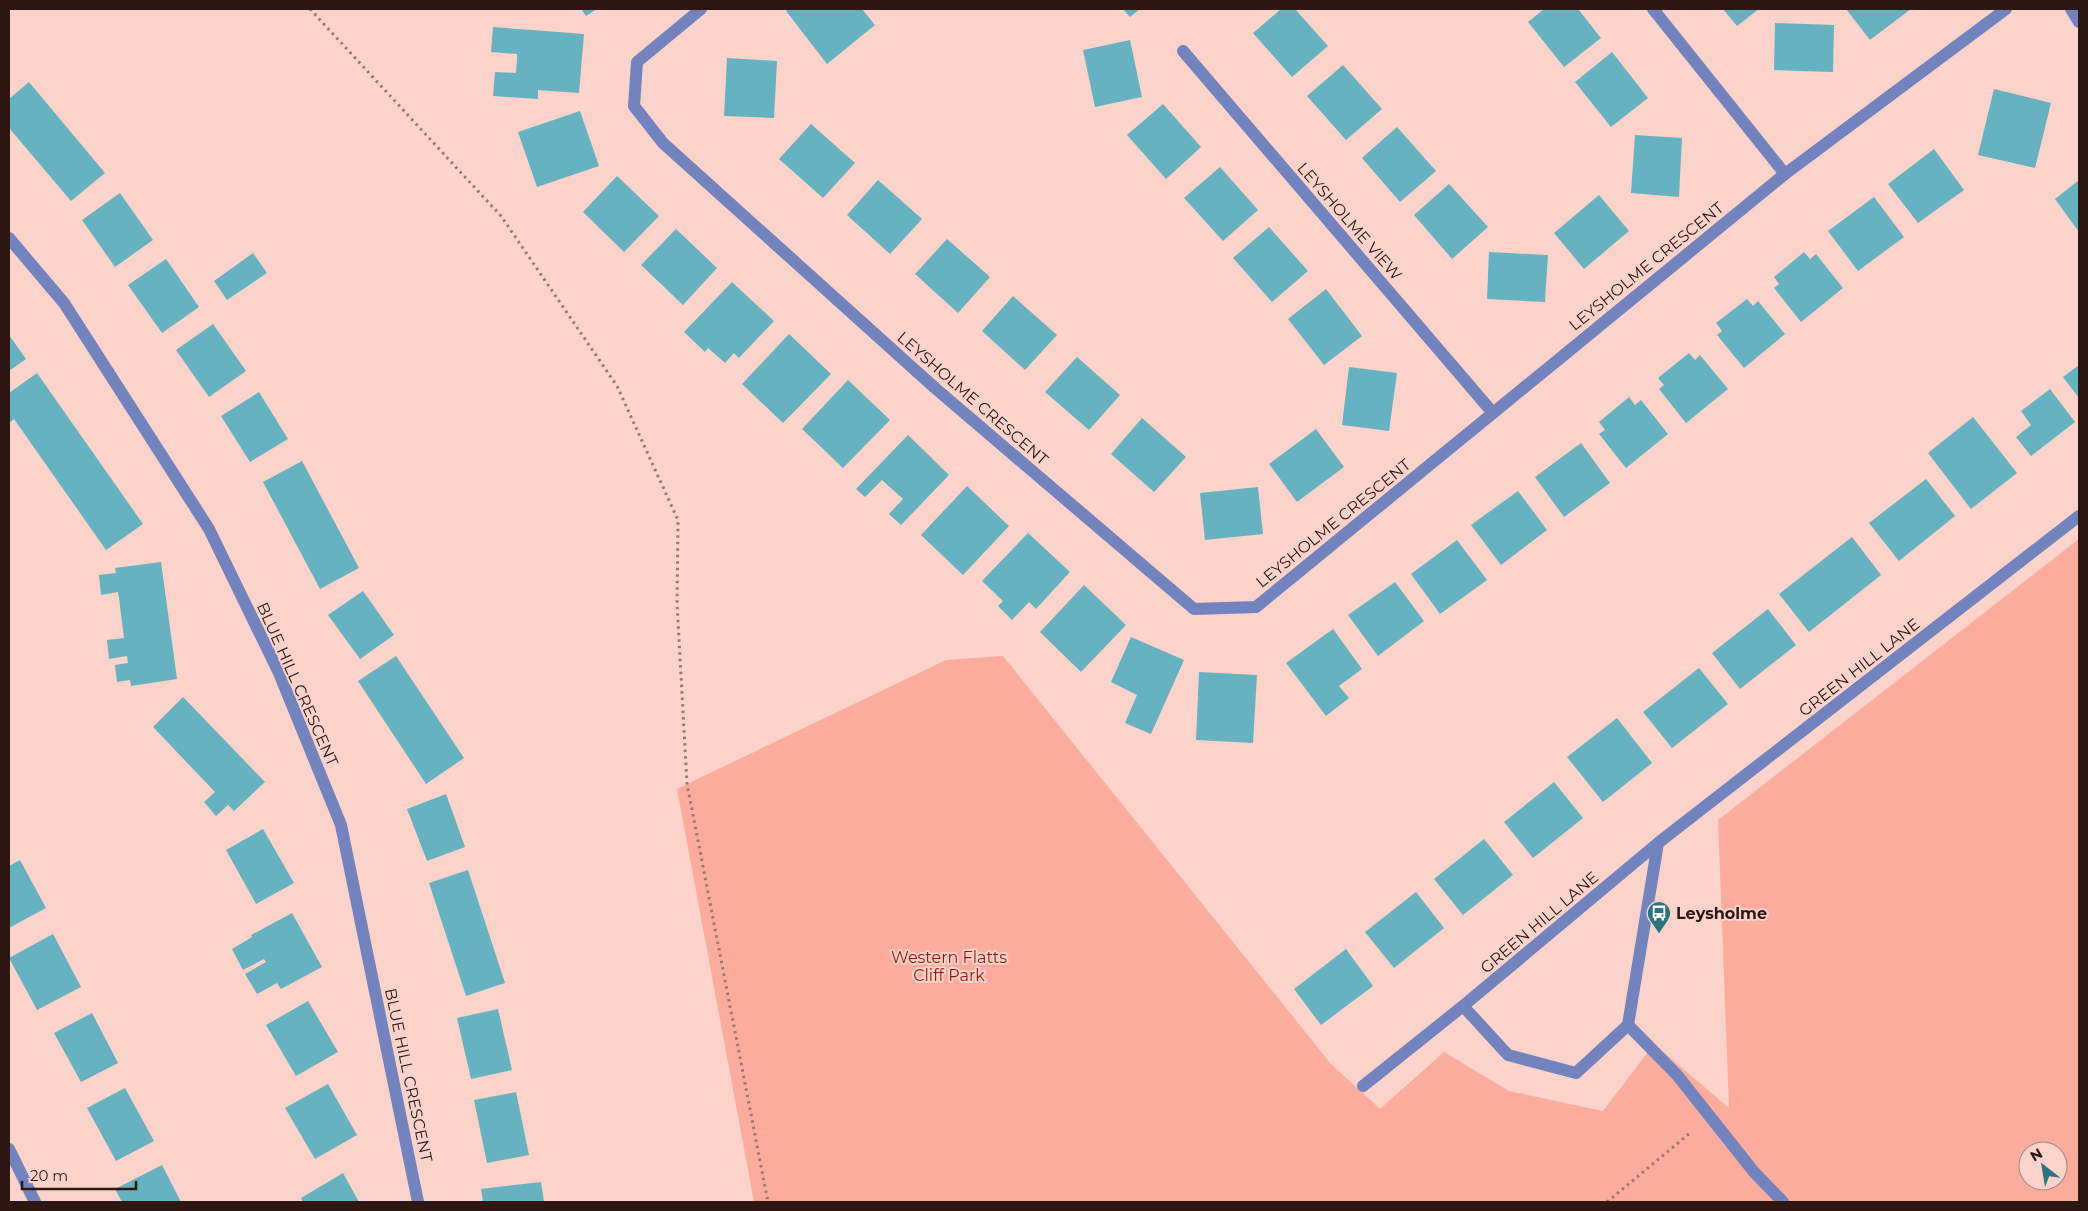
<svg xmlns="http://www.w3.org/2000/svg" width="2088" height="1211" font-family="Montserrat,sans-serif">
<style>
.green{fill:#fbac9d;fill-rule:evenodd}
.building{fill:#67b2c0}
.lines{fill:none;stroke-linecap:round;stroke-linejoin:round}
.path{stroke:#997973;stroke-width:3;stroke-dasharray:2.5 4;stroke-linecap:butt}
.minor{stroke:#7283be;stroke-width:12}
.labels{text-anchor:middle;stroke-width:4;stroke-linejoin:round;paint-order:stroke}
.street-label{font-size:16px;fill:#2e1713;stroke:#fbd3cb}
.poi-label{font-size:16px;font-weight:bold;fill:#2e1713;stroke:#fbd3cb;text-anchor:start}
.park-label{font-size:16px;fill:#9d1403;stroke:#fbd3cb}
</style>
<rect width="100%" height="100%" fill="#fbd3cb"/>
<path class="green" d="M2079,539V1202H754L677,789L687,784L946,660L1003,656L1331,1064L1380,1109L1444,1052L1509,1091L1603,1111L1654,1044L1729,1108L1718,820ZM2028,1151H2058V1181H2028Z"/>
<g class="building">
<polygon points="581,9 597,9 586,16"/>
<polygon points="789,9 862,9 875,25 827,64 786,11"/>
<polygon points="1123,9 1140,9 1130,17"/>
<polygon points="1281,9 1295,9 1328,46 1292,77 1253,33"/>
<polygon points="1544,9 1578,9 1601,38 1564,67 1528,22"/>
<polygon points="1723,9 1759,9 1737,26"/>
<polygon points="1846,9 1911,9 1870,40"/>
<polygon points="1775,23 1834,25 1833,72 1774,70"/>
<polygon points="493,27 584,34 579,93 538,90 538,99 493,96 495,72 516,73 517,59 517,54 491,52"/>
<polygon points="1130,40 1142,97 1095,107 1083,50"/>
<polygon points="1612,52 1648,98 1611,127 1575,82"/>
<polygon points="727,58 777,61 774,118 724,116"/>
<polygon points="1343,65 1382,109 1346,140 1307,96"/>
<polygon points="29,82 105,173 71,201 9,128 9,99"/>
<polygon points="1994,89 2051,103 2035,168 1978,155"/>
<polygon points="1163,104 1201,147 1166,179 1127,135"/>
<polygon points="580,111 599,166 537,187 518,132"/>
<polygon points="811,124 855,163 823,198 779,159"/>
<polygon points="1397,127 1436,171 1400,202 1362,158"/>
<polygon points="1635,135 1682,138 1679,197 1631,193"/>
<polygon points="1934,149 1964,190 1918,223 1888,184"/>
<polygon points="1220,167 1258,210 1223,241 1184,198"/>
<polygon points="617,176 659,216 624,252 583,212"/>
<polygon points="878,180 922,219 890,254 847,215"/>
<polygon points="2079,180 2079,232 2055,199"/>
<polygon points="1449,184 1488,227 1452,259 1414,215"/>
<polygon points="120,193 153,240 115,267 82,220"/>
<polygon points="1599,195 1629,231 1584,269 1554,233"/>
<polygon points="1874,197 1904,237 1858,271 1828,231"/>
<polygon points="1269,227 1308,271 1272,302 1233,258"/>
<polygon points="676,229 717,268 683,305 641,265"/>
<polygon points="947,239 990,277 958,313 915,274"/>
<polygon points="1489,252 1548,255 1545,302 1487,299"/>
<polygon points="1804,252 1810,259 1816,254 1843,288 1801,322 1774,288 1779,284 1774,277"/>
<polygon points="253,253 267,273 227,300 214,281"/>
<polygon points="166,259 199,307 162,333 128,285"/>
<polygon points="732,282 774,321 739,358 734,353 725,363 708,348 705,352 684,332"/>
<polygon points="1326,289 1362,336 1324,365 1288,319"/>
<polygon points="1013,296 1057,335 1025,370 982,331"/>
<polygon points="1747,299 1753,306 1758,301 1785,334 1744,368 1717,335 1722,331 1716,323"/>
<polygon points="213,324 246,371 209,397 176,350"/>
<polygon points="789,334 831,374 783,423 742,384"/>
<polygon points="9,335 26,359 9,371"/>
<polygon points="1689,353 1695,360 1700,355 1728,389 1686,423 1659,389 1664,385 1658,378"/>
<polygon points="1077,357 1120,395 1089,430 1045,392"/>
<polygon points="2079,365 2079,398 2063,377"/>
<polygon points="1349,367 1397,373 1389,431 1342,425"/>
<polygon points="37,373 143,524 106,550 14,419 9,423 9,393"/>
<polygon points="848,380 890,420 843,468 802,429"/>
<polygon points="2050,389 2075,422 2031,456 2016,437 2031,425 2021,411"/>
<polygon points="259,392 288,439 250,462 221,416"/>
<polygon points="1629,397 1635,405 1641,400 1668,434 1626,468 1599,434 1605,430 1599,422"/>
<polygon points="1973,417 2017,473 1971,509 1928,453"/>
<polygon points="1142,418 1186,457 1154,492 1111,454"/>
<polygon points="1316,429 1344,467 1297,502 1269,464"/>
<polygon points="908,435 949,475 901,525 889,514 903,499 882,480 865,497 856,489"/>
<polygon points="1581,443 1610,483 1564,517 1535,477"/>
<polygon points="302,461 359,568 320,589 263,482"/>
<polygon points="1926,479 1955,516 1899,561 1869,523"/>
<polygon points="967,486 1009,526 963,575 921,535"/>
<polygon points="1258,487 1263,534 1205,540 1200,493"/>
<polygon points="1518,491 1547,530 1501,565 1471,525"/>
<polygon points="1028,533 1070,572 1036,609 1029,602 1012,620 998,606 1003,601 982,581"/>
<polygon points="1852,537 1881,575 1809,632 1779,594"/>
<polygon points="1457,540 1487,580 1440,614 1411,574"/>
<polygon points="161,562 177,679 131,686 130,680 117,682 115,665 128,663 127,656 109,659 107,640 124,638 119,598 118,592 101,595 99,575 116,573 115,568"/>
<polygon points="1395,582 1424,621 1378,656 1348,615"/>
<polygon points="1084,585 1126,625 1081,672 1040,632"/>
<polygon points="363,591 394,635 360,659 328,615"/>
<polygon points="1768,609 1796,645 1740,689 1712,653"/>
<polygon points="1333,629 1362,669 1339,686 1349,698 1326,716 1286,663"/>
<polygon points="1131,637 1184,660 1151,734 1125,723 1137,695 1111,682"/>
<polygon points="396,656 464,758 426,784 358,681"/>
<polygon points="1699,668 1728,704 1672,748 1643,712"/>
<polygon points="1199,672 1257,675 1253,743 1196,740"/>
<polygon points="183,697 265,782 234,811 228,805 216,816 204,802 215,792 153,727"/>
<polygon points="1617,718 1652,763 1603,802 1567,757"/>
<polygon points="1554,782 1583,818 1533,858 1504,822"/>
<polygon points="446,794 465,847 427,861 407,809"/>
<polygon points="263,829 294,883 256,904 226,850"/>
<polygon points="1484,839 1513,875 1463,915 1434,879"/>
<polygon points="20,860 46,908 9,928 9,866"/>
<polygon points="468,870 505,983 466,996 429,883"/>
<polygon points="1416,892 1444,928 1394,968 1365,932"/>
<polygon points="292,913 322,967 281,989 277,983 257,994 245,974 266,962 264,959 243,970 232,949 252,937 251,935"/>
<polygon points="53,934 81,987 37,1010 9,958"/>
<polygon points="1346,949 1373,986 1321,1025 1294,989"/>
<polygon points="308,1001 338,1052 296,1076 266,1025"/>
<polygon points="498,1009 512,1070 471,1079 457,1018"/>
<polygon points="92,1013 118,1063 81,1082 54,1033"/>
<polygon points="328,1084 357,1135 315,1159 285,1108"/>
<polygon points="125,1088 154,1141 116,1161 87,1108"/>
<polygon points="516,1092 529,1155 487,1163 474,1100"/>
<polygon points="162,1165 181,1202 122,1202 115,1189"/>
<polygon points="343,1173 359,1202 303,1202 301,1198"/>
<polygon points="541,1182 544,1202 483,1202 481,1189"/>
</g>
<g class="lines">
<g class="path">
<polyline points="310,9 501,216 617,386 678,520 677,603 687,784 768,1202"/>
<polyline points="1607,1202 1690,1133"/>
</g>
<g class="minor">
<polyline points="701,9 637,62 634,106 663,143 935,388 1194,609 1256,607 1785,174 2006,9"/>
<polyline points="1653,9 1785,174"/>
<polyline points="2071,9 2079,22"/>
<polyline points="1183,51 1493,413"/>
<polyline points="9,238 64,303 209,529 279,673 341,825 418,1202"/>
<polyline points="1658,843 1628,1025 1576,1073 1508,1055 1463,1006 1658,843 2079,516"/>
<polyline points="1628,1025 1677,1075 1754,1172 1783,1202"/>
<polyline points="1363,1086 1463,1006"/>
<polyline points="9,1149 35,1202"/>
</g>
</g>
<defs>
<g id="bus-pin" transform="scale(1.25)"><path d="M0 17L-7.5 6A9.5 9.5 0 1 1 7.5 6Z" fill="#2c737f" stroke="#fbd3cb"/><path d="M-5-6H5V4H4V6H2V4H-2V6H-4V4H-5ZM-3.5-4V0h7V-4ZM-3.5 1.2v1.5H-2V1.2ZM2 1.2v1.5H3.5V1.2Z" fill="#fff"/></g>
</defs>
<g fill-rule="evenodd">
<use href="#bus-pin" x="1659" y="913"/>
</g>
<g class="labels">
<g class="street-label">
<text transform="translate(1350 221) rotate(49)" y="6">LEYSHOLME VIEW</text>
<text transform="translate(1646 266) rotate(-39)" y="6">LEYSHOLME CRESCENT</text>
<text transform="translate(973 398) rotate(41)" y="6">LEYSHOLME CRESCENT</text>
<text transform="translate(1333 523) rotate(-39)" y="6">LEYSHOLME CRESCENT</text>
<text transform="translate(1859 667) rotate(-38)" y="6">GREEN HILL LANE</text>
<text transform="translate(298 684) rotate(66)" y="6">BLUE HILL CRESCENT</text>
<text transform="translate(1539 922) rotate(-40)" y="6">GREEN HILL LANE</text>
<text transform="translate(409 1075) rotate(78)" y="6">BLUE HILL CRESCENT</text>
</g>
<g class="poi-label">
<text x="1676" y="919">Leysholme</text>
</g>
<g class="park-label">
<text x="949" y="963">Western Flatts<tspan x="949" dy="18">Cliff Park</tspan></text>
</g>
</g>
<rect width="2088" height="1211" fill="none" stroke="#2e1713" stroke-width="20"/>
<g transform="translate(2043 1166) rotate(329)"><circle r="24" fill="#fbd3cb" stroke="#a98881"/>
<path d="M0-4L9 19L0 12L-9 19Z" fill="#2c737f"/>
<text y="-8" font-size="14" font-weight="bold" text-anchor="middle" fill="#2e1713">N</text>
</g>
<path d="M22 1181v8h114v-8" fill="none" stroke="#2e1713" stroke-width="2.5"/>
<text x="30" y="1181" font-size="15" fill="#2e1713" stroke="#fbd3cb" stroke-width="4" paint-order="stroke">20 m</text>
</svg>
